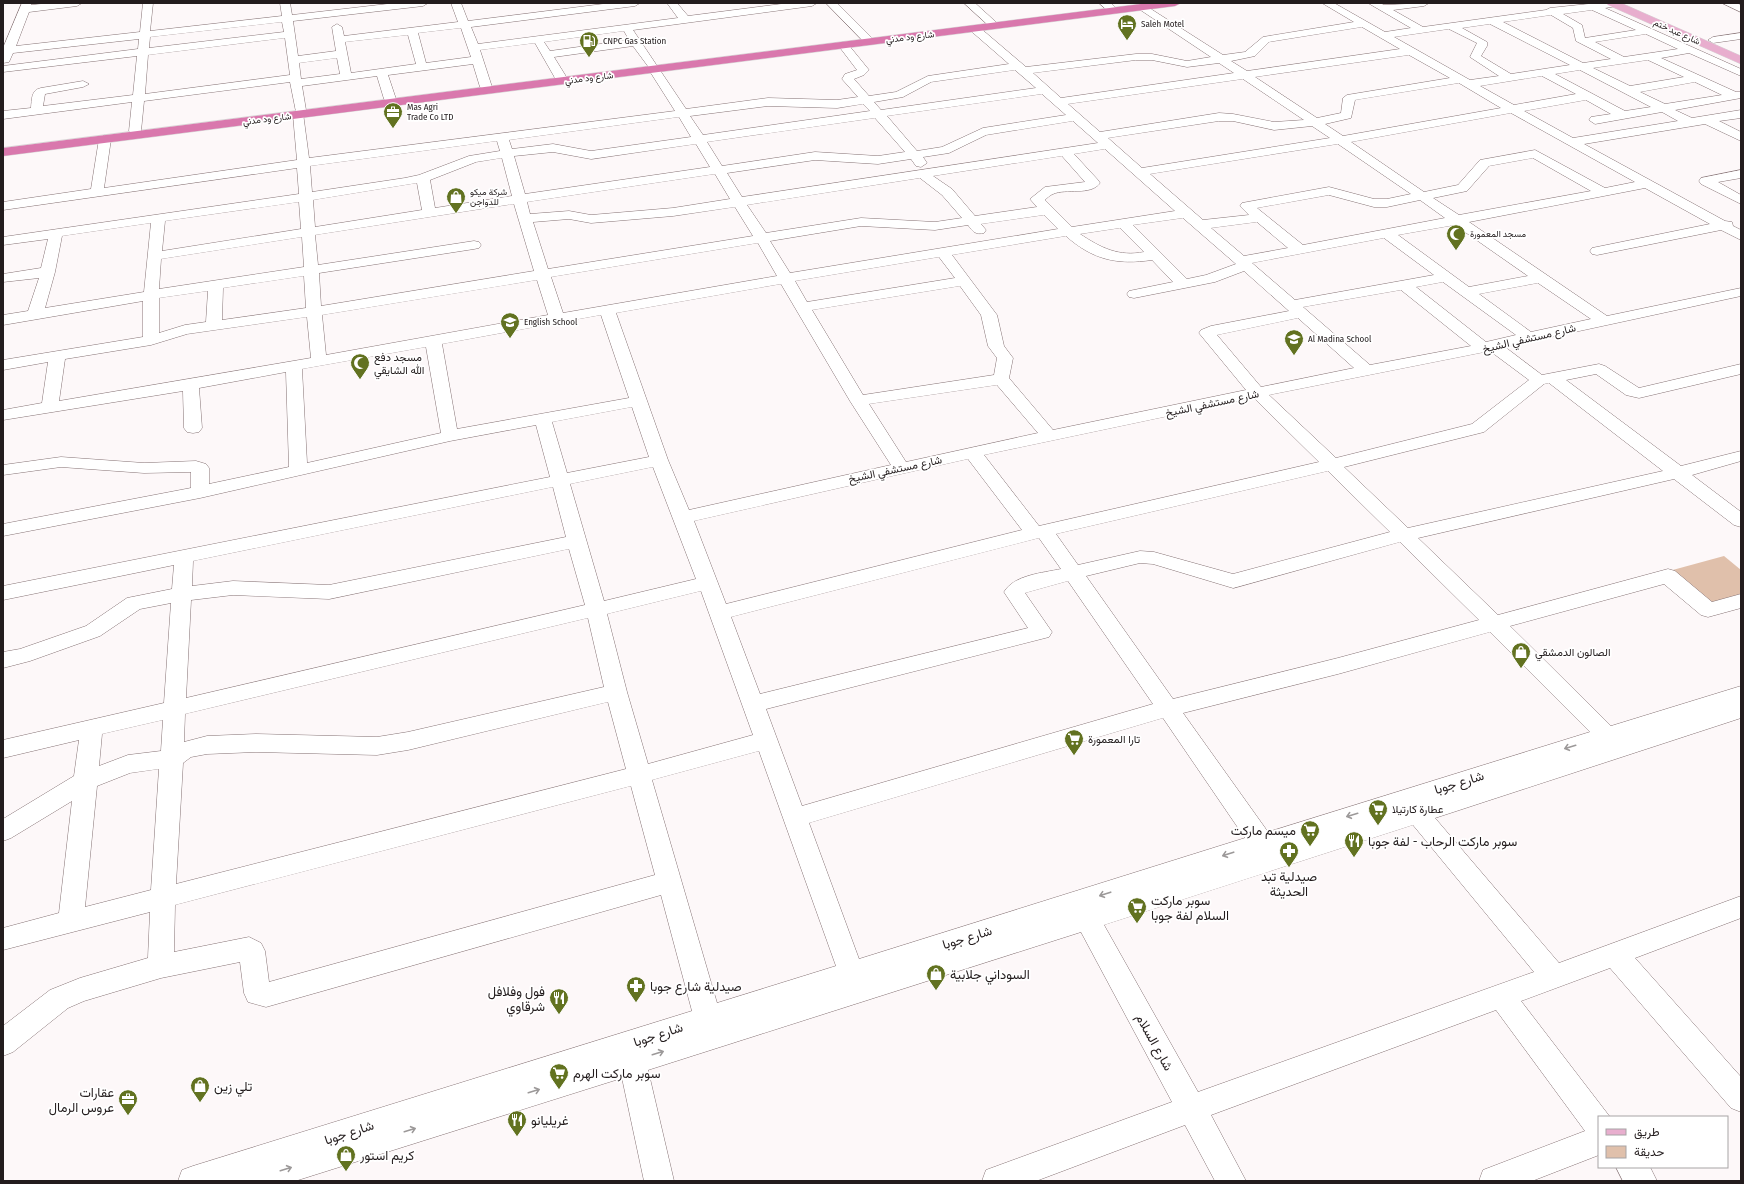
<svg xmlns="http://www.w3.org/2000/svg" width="1744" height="1184" font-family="'Fira Sans Condensed',Vazirmatn,sans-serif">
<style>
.green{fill:#e0c0ab}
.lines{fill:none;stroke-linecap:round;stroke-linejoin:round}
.minor-casing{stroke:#867375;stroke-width:1}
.major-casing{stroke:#d7d6d6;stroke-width:1}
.highway-casing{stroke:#d7d6d6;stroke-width:1}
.minor{fill:#fff;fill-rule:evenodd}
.major{fill:#e8aece;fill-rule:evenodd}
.highway{fill:#d978ad;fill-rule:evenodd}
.oneway{stroke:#9c9999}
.labels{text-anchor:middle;stroke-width:3.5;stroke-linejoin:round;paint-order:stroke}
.far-poi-label{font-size:9px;fill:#231c1d;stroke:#fff;text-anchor:start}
.far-street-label{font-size:9px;fill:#231c1d;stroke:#fff}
.street-label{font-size:11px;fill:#231c1d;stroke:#fff}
.poi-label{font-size:11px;fill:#231c1d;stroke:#fff;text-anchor:start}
.near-street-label{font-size:13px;fill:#231c1d;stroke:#fff}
.near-poi-label{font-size:13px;fill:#231c1d;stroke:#fff;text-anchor:start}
</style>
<rect width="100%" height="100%" fill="#fdf8f9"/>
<polygon class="green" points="1724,556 1741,570 1741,594 1708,604 1669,571"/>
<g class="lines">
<g class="minor-casing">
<g id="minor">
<path d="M22,3H32L31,5L51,3H82L77,6L29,12L16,46L140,32L143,3H153L150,31L282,16L280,3H290L292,15L396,3H428L423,6L293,21L298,56L336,51L332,27L337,24L342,27L344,36L458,22L451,3H461L468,21L611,3H640L635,6L471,27L478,44L678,18L667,3H677L688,16L789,3H817L812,6L633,30L686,109L768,98L837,100L858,97L842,79L845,74L857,70L838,45L843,42L847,43L869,70L864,75L854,79L869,96L896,92L928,76L1009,64L971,31L970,29L975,26L979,27L1026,67L1136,54H1152L1187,61L1211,57L1139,9L1138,7L1139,5L1143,4L1223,55L1245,52L1263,37L1354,22L1322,3H1334L1385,32L1411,28L1368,3H1380L1384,5L1429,3L1424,6L1393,10L1423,27L1546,10L1550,8L1598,3H1617V6L1605,8L1741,69V76L1689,53L1661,58L1736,92H1741V98L1675,110L1692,118L1741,110V118L1719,121L1741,132V141L1705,124L1584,144L1725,221L1732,222L1733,226L1741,230V240L1721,230L1597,255L1592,254L1590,251L1592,248L1710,224L1645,188L1469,222L1607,316L1741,288V296L1505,347L1542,375L1599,364L1605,366L1639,388L1741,364V374L1639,398L1626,395L1596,374L1566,380L1681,466L1741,451V461L1692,475L1741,512V527L1734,525L1674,479L1418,538L1498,615L1668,569L1675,571L1712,602L1741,594V608L1708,617L1701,615L1664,584L1510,626L1611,726L1741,686V718L1435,818L1559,963L1741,896V918L1635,958L1741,1077V1112L1731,1108L1610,968L1521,1001L1610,1117H1599V1155L1532,1181H1479L1483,1170L1585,1131L1496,1010L1211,1115L1246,1181H1215L1185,1125L1036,1181H982L986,1170L1172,1102L1081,932L648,1070L674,1181H644L622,1078L295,1181H178L182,1170L193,1166L692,1011L661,895L266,1007L248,1002L244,993L240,962L161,978L84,1001L68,1008L13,1052L3,1056V1026L50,990L80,978L148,958L150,912L3,950V928L59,913L72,801L11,838L3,841V819L74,776L79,740L3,758V740L164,703L171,603L140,609L100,636L30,661L3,668V652L20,649L86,626L127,598L172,589L174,565L3,600V586L550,477L536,425L450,441L200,498L3,536V524L191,488V472L144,473L61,467L3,475V465L61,457L144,463L196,461L206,464L209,468V484L289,467L286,372L199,388L202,428L199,432L193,433L187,432L184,428L183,391L3,420V410L42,403L48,362L3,370V360L143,337V301L3,325V315L28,311L39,278L3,282V274L41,268L48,239L3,245V237L299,194L297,168L3,210V202L91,189L99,139L105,135L111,139L104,188L297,160L293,115L296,112L290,82L144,101L141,131L135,135L129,131L132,102L3,119V111L31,108C32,99 31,90 41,88L83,81L89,84L83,87L45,94L43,106L133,95L137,56L3,72V66L138,49L139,39L13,53L9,62L3,63V48ZM1592,10L1636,30L1585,38L1582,25L1563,14ZM1551,15L1573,28L1576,41L1611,59L1583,63L1503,22ZM282,22L284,32L149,48L150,37ZM1490,24L1570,65L1511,74L1481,56L1487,46V42L1462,28ZM1362,27L1400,49L1247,71L1231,61L1255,56L1269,42ZM461,28L471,57L426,63L418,33ZM1449,29L1477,43L1470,57L1499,76L1470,80L1394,37ZM624,31L629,40L550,51L544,42ZM1646,34L1678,49L1624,57L1595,42ZM408,35L416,64L351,73L345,42ZM285,38L290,75L145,94L148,55ZM535,43L555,78L561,81L567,78L554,57L633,46L650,69L649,70L675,111L309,158L303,113L306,110L302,86L377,76L384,99L390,103L396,99L388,75L473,64L480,87L486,90L492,87L480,50ZM1409,55L1450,78L1347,95L1343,98L1341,113L1317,118L1255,77ZM337,58L340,74L301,79L299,63ZM1136,60H1152L1187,67L1219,63L1234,73L1061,98L1033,73ZM1648,60L1684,77L1630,86L1593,68ZM1015,70L1036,88L881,110L874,102L903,97L931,82ZM1580,70L1651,107L1625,111L1555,74ZM1542,76L1576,94L1514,105L1480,86ZM1243,79L1304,120L1274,122L1233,114L1219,113L1100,132L1068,104ZM1695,82L1722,95L1665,104L1640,92ZM1459,83L1501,108L1343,136L1325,124L1351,118L1355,100ZM1042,94L1066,115L983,128L942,147L917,151L887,116ZM1586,100L1611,114L1591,117L1589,120L1595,124L1662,112L1678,121L1573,138L1524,111ZM863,104L870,111L703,135L690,116L768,106L837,108ZM1511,113L1635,182L1605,188L1535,150L1480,160L1458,185L1424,192L1351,142ZM679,117L691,137L591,151L553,144L512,149L509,140ZM875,118L905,152L878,156L815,152L722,166L707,142ZM1073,121L1098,143L742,197L727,173L815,160L878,164L911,159L916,166L921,167L927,163L923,157L949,153L986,135ZM1219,121H1233L1274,130L1312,126L1330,138L1142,168L1108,138ZM497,141L500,151L469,156L419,175L405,178L312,192L310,166ZM696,144L710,167L525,194L514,156L553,152L591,159ZM1338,144L1411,194L1387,199H1374L1329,187L1242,203L1240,206L1249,215L1203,220L1150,174ZM1105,149L1175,211L1072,227L1045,200C1047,198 1050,195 1053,194C1066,188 1091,196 1100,183L1098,180L1074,154ZM1062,156L1085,182L1045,187L1030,199L1037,207L975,216L952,189L933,176ZM502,158L512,196L435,208L430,180L476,162ZM1533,158L1591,191L1459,215L1433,198L1467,191L1489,166ZM715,174L730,199L673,208L591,215L569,211L530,214L527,202ZM920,178L942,195L962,218L935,222L861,218L766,233L747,205ZM417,183L422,210L315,227L313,200ZM1329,195L1374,207H1387L1420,200L1445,218L1303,245L1257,208ZM299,202L301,229L162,251L165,221ZM514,204L534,271L321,306L319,273L474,249L479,248L481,245L479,242L474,241L318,265L315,235ZM735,207L753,236L548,269L533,222L569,219L591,223L673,216ZM1044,215L1058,229L790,273L770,241L861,226L935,230L968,225C973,232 976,235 984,233L986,230L981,224ZM1183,218L1236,264L1206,275L1187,279L1133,225ZM1257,222L1288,248L1244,256L1211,228ZM151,223L144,292L45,308L55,272L62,236ZM1455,225L1528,276L1469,287L1398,235ZM1120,228L1144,252C1119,257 1101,248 1080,234ZM1066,236C1093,260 1117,265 1152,260L1173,282L1129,291L1127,294L1129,297L1134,298L1215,282L1244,271L1289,311L1211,326L1201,330L1199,333L1246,390L1053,430L1009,378L1013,358L1004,346L997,315L952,255ZM302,237L304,267L159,289L161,259ZM1384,238L1434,275L1295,300L1252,263ZM758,243L777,276L563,313L551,277ZM939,257L955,278L807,302L795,281ZM304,276L306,308L222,320L223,288ZM537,280L548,315L326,355L322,315ZM1443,282L1516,335L1486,342L1416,287ZM1538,283L1591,319L1531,332L1479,294ZM781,284L850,401L891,465L689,510L668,460L616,313ZM960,286L981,315L988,346L997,358L994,375L863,395L812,310ZM1401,290L1471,346L1370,365L1303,307ZM208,291L206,322L185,325L159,333V298ZM601,315L629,398L457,429L442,344ZM307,317L311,358L59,401L65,359L151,345L187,334ZM1298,318L1354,368L1261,387L1217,335ZM426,347L441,433L307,463L302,369ZM1490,351L1529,380L1472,424L1336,458L1269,395ZM1549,383L1663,471L1408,528L1344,467L1484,432L1544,384ZM997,385L1038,433L906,462L869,404ZM1254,398L1319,462L1039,526L984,455ZM632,407L649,457L567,473L552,422ZM968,459L1022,530L726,604L694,521ZM653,467L696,579L604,601L570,484ZM1328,471L1390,532L1233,574L1154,552L1140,551L1078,565L1056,534ZM553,487L566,537L329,585L233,581L192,586L193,561ZM1039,538L1061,569C1042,573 1014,575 1004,592L1028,628L760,694L731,617ZM1400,542L1479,620L1338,658L1173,699L1086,576L1140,563L1153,564L1233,588ZM569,549L585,605L186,698L191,600L233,595L329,599ZM1068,581L1153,704L802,806L766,709L1049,637L1052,632L1025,593ZM701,591L753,735L648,764L627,692L607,614ZM588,618L604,687L408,732L377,737L256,734L207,736L184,742L185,714ZM1490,632L1590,732L1268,832L1183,713L1338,674ZM608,702L626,769L176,884L183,763L191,757L207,754L256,752L377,755L408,750ZM1163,718L1245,838L859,959L809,823ZM163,720L161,751L128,755L99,766L102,734ZM759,751L836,966L717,1003L652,780ZM159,769L151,890L85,907L97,786L130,773ZM631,786L655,875L269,982L265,951L261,943L249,937L174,952L175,905ZM1413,825L1534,972L1198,1092L1104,925Z"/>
<polygon points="826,3 837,3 874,40 875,42 874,44 866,44"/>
<polygon points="964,3 975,3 997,23 992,26 988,25"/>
<polygon points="1099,3 1111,3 1116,8 1115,10 1107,10"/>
<polygon points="1722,3 1736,3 1741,5 1741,12"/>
<polygon points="1741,33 1741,39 1713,43 1708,40 1713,37"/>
<polygon points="1741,170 1741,178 1718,182 1741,195 1741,204 1701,184 1699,181 1701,178"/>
<polygon points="1616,1167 1650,1167 1657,1181 1623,1181"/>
</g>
</g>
<g class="major-casing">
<polygon id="major" points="1606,3 1621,3 1741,56 1741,64 1608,5"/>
</g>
<g class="highway-casing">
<polygon id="highway" points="1149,3 1181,3 1175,6 3,156 3,148"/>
</g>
<use href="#minor" class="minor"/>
<use href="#major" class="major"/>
<use href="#highway" class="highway"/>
</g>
<defs><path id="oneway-shaft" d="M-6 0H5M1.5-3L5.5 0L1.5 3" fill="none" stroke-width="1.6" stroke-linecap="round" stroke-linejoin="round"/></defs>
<g class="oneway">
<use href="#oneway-shaft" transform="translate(1570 747) rotate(163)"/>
<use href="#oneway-shaft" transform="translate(1352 815) rotate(163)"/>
<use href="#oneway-shaft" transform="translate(1228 854) rotate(162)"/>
<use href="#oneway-shaft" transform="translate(1105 894) rotate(162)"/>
<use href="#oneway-shaft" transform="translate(658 1053) rotate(-17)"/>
<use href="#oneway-shaft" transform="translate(534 1091) rotate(-17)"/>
<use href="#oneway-shaft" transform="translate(410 1130) rotate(-17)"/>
<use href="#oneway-shaft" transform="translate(286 1169) rotate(-17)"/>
</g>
<defs>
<g id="hotel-pin" transform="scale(1)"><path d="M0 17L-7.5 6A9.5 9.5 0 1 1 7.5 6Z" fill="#627220" stroke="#fff"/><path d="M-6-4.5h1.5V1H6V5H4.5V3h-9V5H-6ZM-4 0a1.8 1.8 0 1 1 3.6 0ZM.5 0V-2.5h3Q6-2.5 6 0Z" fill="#fff"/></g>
<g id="fuel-pin" transform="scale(1)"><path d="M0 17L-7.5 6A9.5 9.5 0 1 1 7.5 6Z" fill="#627220" stroke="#fff"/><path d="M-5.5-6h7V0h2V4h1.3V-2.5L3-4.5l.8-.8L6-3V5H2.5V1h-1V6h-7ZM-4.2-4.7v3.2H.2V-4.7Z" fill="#fff"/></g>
<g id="office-pin" transform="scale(1)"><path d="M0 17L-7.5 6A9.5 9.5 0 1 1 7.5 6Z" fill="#627220" stroke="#fff"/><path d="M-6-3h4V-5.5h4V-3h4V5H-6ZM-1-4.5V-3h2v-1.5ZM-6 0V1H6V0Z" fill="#fff"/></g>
<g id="shop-pin" transform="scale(1)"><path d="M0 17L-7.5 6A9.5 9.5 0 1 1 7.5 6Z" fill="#627220" stroke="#fff"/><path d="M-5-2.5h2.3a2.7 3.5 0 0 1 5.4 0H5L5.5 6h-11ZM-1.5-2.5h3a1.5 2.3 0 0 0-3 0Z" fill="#fff"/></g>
<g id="mosque-pin" transform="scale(1)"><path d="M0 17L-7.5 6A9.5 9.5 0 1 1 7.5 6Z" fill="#627220" stroke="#fff"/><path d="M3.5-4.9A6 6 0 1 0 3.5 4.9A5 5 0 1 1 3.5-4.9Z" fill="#fff"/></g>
<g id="school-pin" transform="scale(1)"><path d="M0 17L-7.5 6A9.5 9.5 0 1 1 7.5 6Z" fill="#627220" stroke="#fff"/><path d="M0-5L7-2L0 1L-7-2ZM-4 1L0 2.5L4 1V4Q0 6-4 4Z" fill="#fff"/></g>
<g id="supermarket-pin" transform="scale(1)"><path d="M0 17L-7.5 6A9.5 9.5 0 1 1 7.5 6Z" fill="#627220" stroke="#fff"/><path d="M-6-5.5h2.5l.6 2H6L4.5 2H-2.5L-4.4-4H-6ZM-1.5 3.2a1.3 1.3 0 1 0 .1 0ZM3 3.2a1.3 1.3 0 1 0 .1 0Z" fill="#fff"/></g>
<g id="restaurant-pin" transform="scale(1)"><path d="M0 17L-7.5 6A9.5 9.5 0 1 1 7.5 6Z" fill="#627220" stroke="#fff"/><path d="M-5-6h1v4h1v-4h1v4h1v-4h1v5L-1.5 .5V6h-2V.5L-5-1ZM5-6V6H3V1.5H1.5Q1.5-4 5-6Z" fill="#fff"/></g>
<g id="pharmacy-pin" transform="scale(1)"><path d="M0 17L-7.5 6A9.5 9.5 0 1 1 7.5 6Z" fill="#627220" stroke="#fff"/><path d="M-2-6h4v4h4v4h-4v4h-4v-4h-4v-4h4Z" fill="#fff"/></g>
</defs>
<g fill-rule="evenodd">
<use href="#hotel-pin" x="1127" y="24"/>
<use href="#fuel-pin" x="589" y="41"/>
<use href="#office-pin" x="393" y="112"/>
<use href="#shop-pin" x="456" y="197"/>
<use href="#mosque-pin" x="1456" y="234"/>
<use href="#school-pin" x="510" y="322"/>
<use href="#school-pin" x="1294" y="339"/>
<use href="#mosque-pin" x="360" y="363"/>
<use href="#shop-pin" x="1521" y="652"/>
<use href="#supermarket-pin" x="1074" y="739"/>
<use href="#supermarket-pin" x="1378" y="809"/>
<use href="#supermarket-pin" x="1310" y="830"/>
<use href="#restaurant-pin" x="1354" y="841"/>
<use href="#pharmacy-pin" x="1289" y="851"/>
<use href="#supermarket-pin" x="1137" y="907"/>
<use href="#shop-pin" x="936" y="974"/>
<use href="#pharmacy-pin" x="636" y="986"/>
<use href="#restaurant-pin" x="559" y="998"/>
<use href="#supermarket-pin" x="559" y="1073"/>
<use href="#shop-pin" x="200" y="1086"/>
<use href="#office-pin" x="128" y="1099"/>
<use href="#restaurant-pin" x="517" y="1120"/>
<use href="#shop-pin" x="346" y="1155"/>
</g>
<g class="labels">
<g class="far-poi-label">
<text x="1141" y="27">Saleh Motel</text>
<text x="603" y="44">CNPC Gas Station</text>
<text x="407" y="110">Mas Agri<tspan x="407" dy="10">Trade Co LTD</tspan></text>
<text x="470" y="195">شركة ميكو<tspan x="470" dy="10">للدواجن</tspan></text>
<text x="1470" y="237">مسجد المعمورة</text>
<text x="524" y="325">English School</text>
<text x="1308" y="342">Al Madina School</text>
</g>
<g class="far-street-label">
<text transform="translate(1677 32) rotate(24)" y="3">شارع عبد ختم</text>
<text transform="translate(910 37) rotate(-7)" y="3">شارع ود مدني</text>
<text transform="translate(589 78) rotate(-7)" y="3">شارع ود مدني</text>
<text transform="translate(267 119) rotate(-7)" y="3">شارع ود مدني</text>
</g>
<g class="street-label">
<text transform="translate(1529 338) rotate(-13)" y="4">شارع مستشفي الشيخ</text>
<text transform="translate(1212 403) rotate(-12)" y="4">شارع مستشفي الشيخ</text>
<text transform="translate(895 469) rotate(-12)" y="4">شارع مستشفي الشيخ</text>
</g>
<g class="poi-label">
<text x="374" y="361">مسجد دفع<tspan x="374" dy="13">الله الشايقي</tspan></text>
<text x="1535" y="656">الصالون الدمشقي</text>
<text x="1088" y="743">تارا المعمورة</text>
<text x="1392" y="813">عطارة كارتيلا</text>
</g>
<g class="near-street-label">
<text transform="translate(1459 782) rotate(-17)" y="5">شارع جوبا</text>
<text transform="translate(967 937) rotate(-17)" y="5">شارع جوبا</text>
<text transform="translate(658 1034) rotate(-18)" y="5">شارع جوبا</text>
<text transform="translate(1155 1042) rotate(61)" y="5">شارع السلام</text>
<text transform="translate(349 1132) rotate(-18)" y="5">شارع جوبا</text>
</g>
<g class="near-poi-label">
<text x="1296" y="835" text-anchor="end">ميسم ماركت</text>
<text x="1368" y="846">سوبر ماركت الرحاب - لفة جوبا</text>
<text x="1289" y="881" text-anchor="middle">صيدلية تبد<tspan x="1289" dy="15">الحديثة</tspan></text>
<text x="1151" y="905">سوبر ماركت<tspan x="1151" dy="15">السلام لفة جوبا</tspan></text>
<text x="950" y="979">السوداني جلابية</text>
<text x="650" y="991">صيدلية شارع جوبا</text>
<text x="545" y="996" text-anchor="end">فول وفلافل<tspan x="545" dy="15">شرقاوي</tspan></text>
<text x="573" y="1078">سوبر ماركت الهرم</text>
<text x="214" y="1091">تلي زين</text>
<text x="114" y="1097" text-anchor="end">عقارات<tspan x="114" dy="15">عروس الرمال</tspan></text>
<text x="531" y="1125">غريليانو</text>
<text x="360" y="1160">كريم استور</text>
</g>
</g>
<rect width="1744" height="1184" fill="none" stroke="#231c1d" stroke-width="8"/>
<rect x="1598" y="1116" width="130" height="52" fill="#ffffff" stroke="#a7a4a5"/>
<rect x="1606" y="1129" width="20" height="6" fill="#e8aece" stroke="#a7a4a5"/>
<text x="1634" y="1136" font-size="12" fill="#231c1d">طريق</text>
<rect x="1606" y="1146" width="20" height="12" fill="#e0c0ab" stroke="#a7a4a5"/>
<text x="1634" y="1156" font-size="12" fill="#231c1d">حديقة</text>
</svg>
